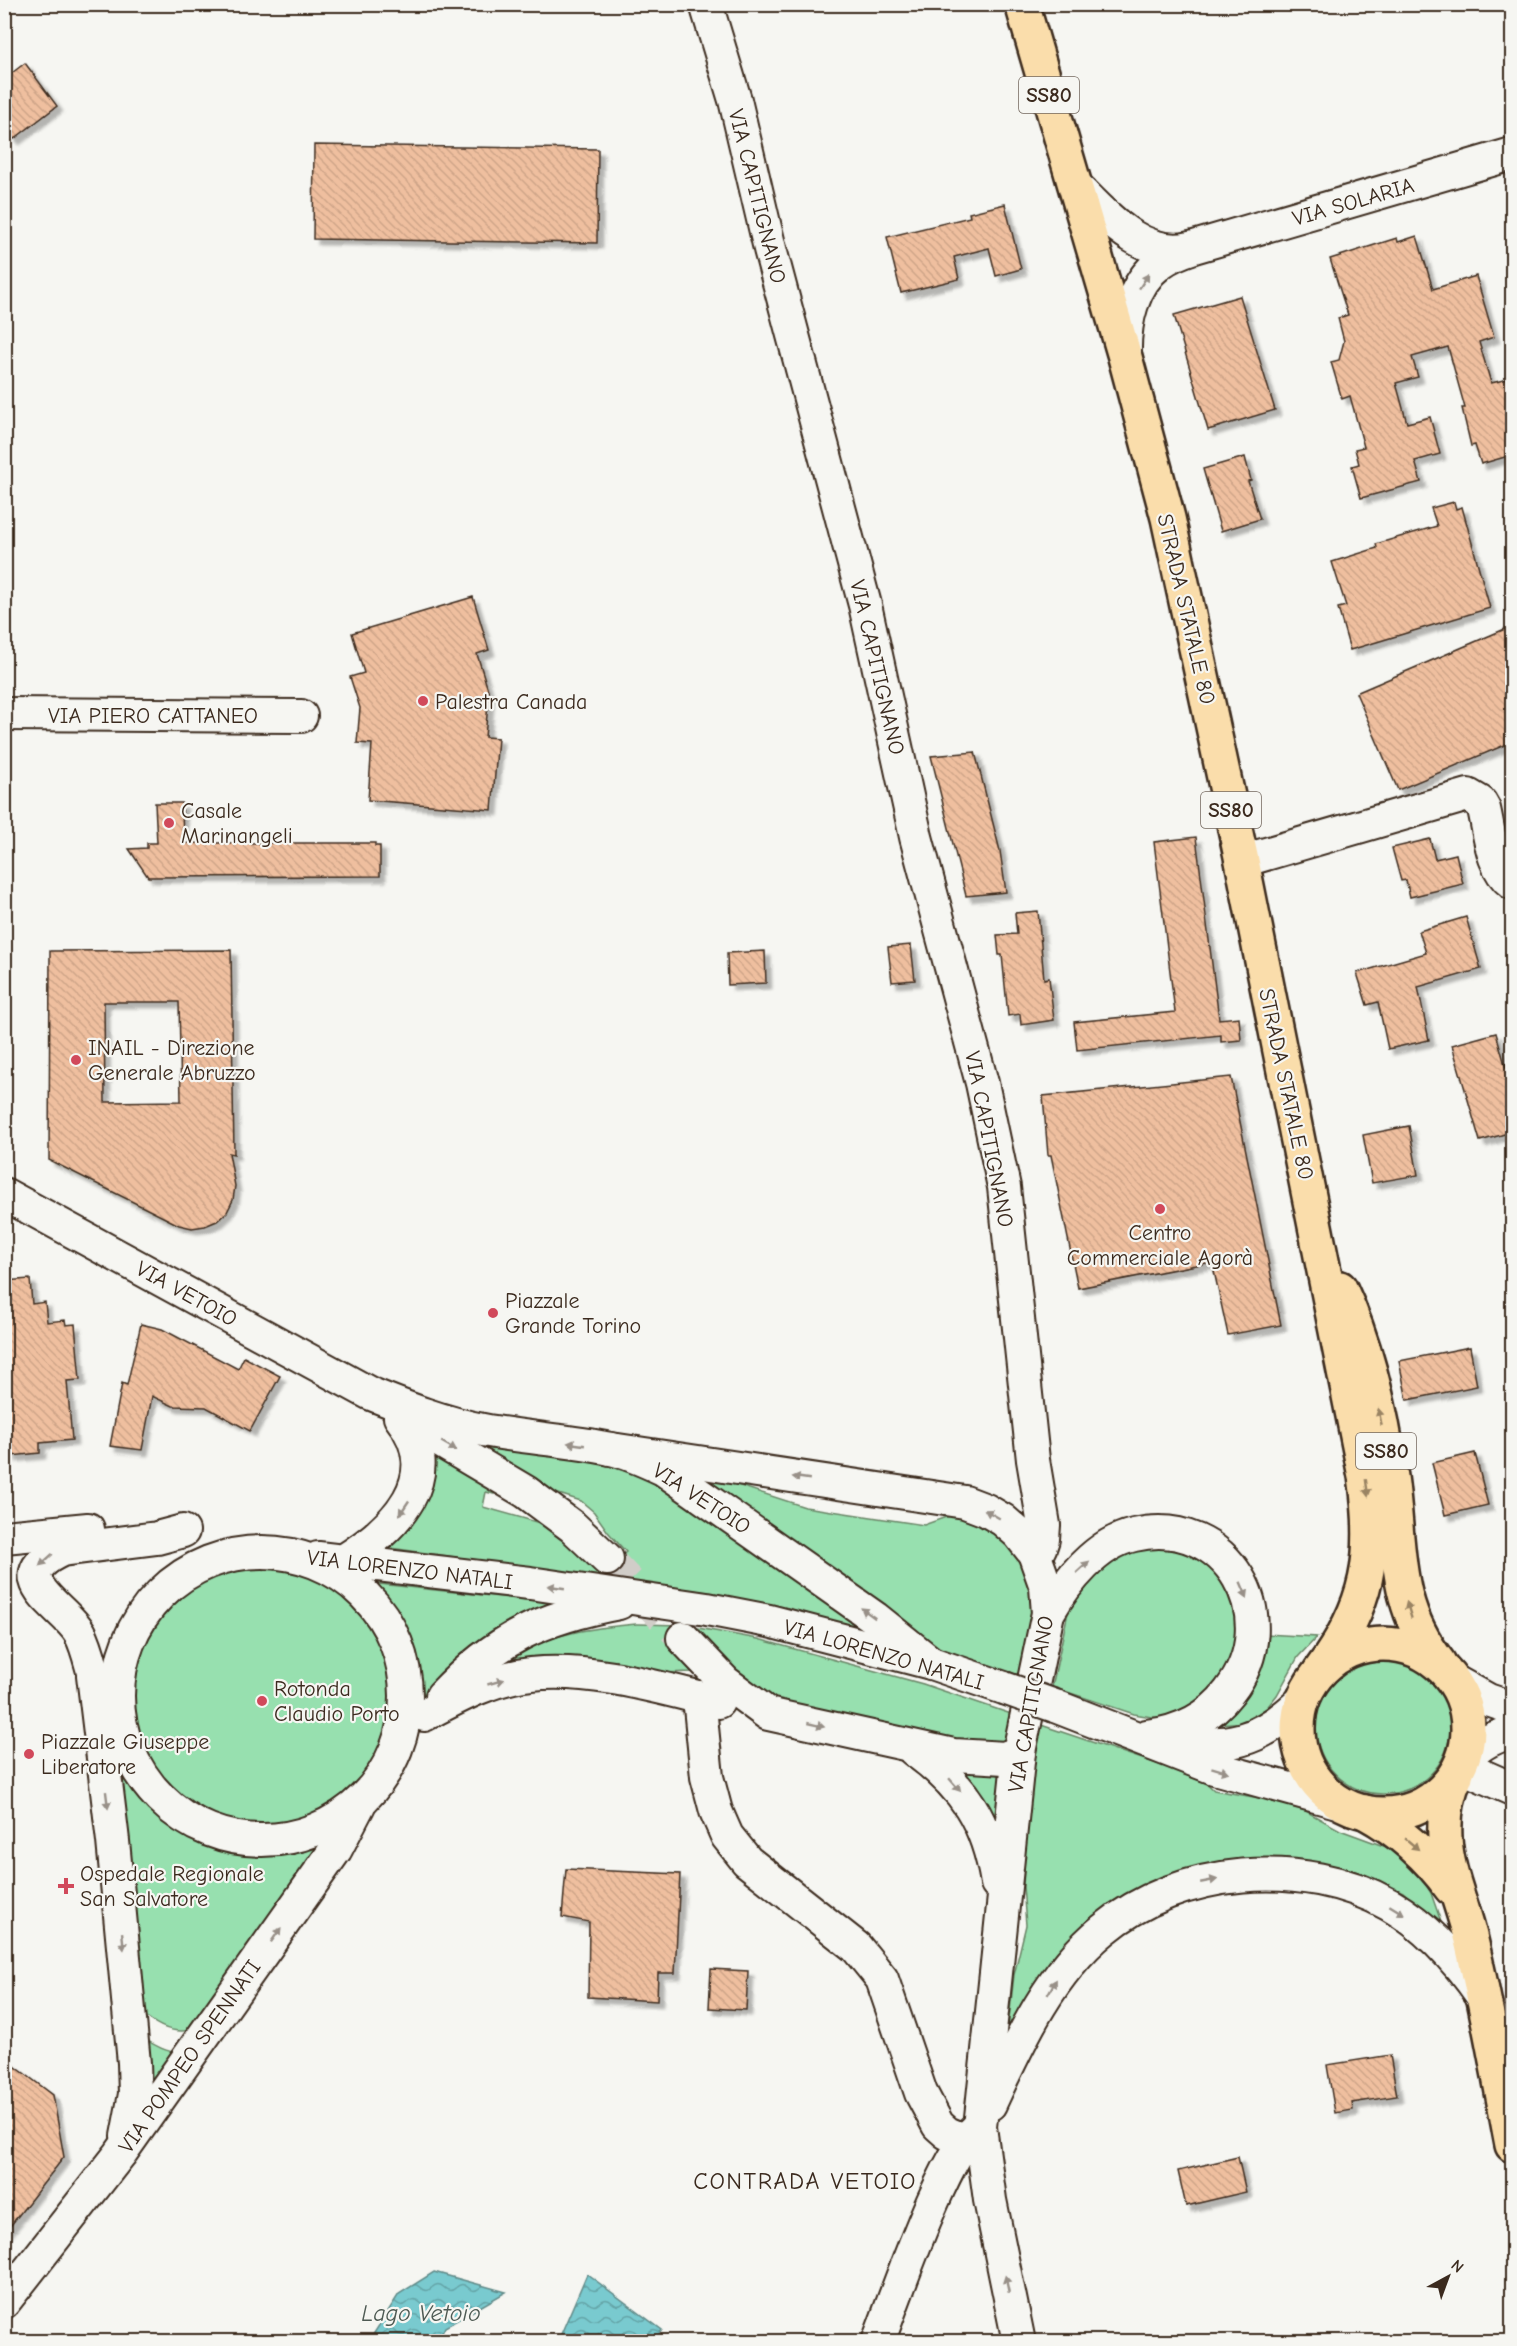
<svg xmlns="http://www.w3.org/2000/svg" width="1517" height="2346" font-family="'Comic Neue',sans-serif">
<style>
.grass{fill:#97e0af;stroke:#698566;stroke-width:1.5}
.water{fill:url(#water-waves);stroke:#608a88;stroke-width:1.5}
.building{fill:url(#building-back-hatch);stroke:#3b2a1e;stroke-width:1.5;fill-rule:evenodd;filter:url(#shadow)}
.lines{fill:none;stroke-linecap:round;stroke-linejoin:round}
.minor-tunnel{stroke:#d1cdc8;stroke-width:32;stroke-dasharray:32 16;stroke-linecap:butt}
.minor-casing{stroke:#3b2a1e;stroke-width:36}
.major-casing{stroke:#3b2a1e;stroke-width:38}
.minor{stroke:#f6f6f2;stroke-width:32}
.major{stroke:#faddab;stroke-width:33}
.minor-bridge-casing{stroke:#3b2a1e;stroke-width:36;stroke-linecap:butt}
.minor-bridge{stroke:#f6f6f2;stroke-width:32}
.oneway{fill:#989088}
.oneway2{fill:#9a8464}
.poi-dot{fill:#d1495b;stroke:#f6f6f2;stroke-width:2}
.labels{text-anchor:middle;stroke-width:4.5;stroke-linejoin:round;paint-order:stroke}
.shield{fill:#f6f6f2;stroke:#73675e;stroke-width:1.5}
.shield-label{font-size:21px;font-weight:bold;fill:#3b2a1e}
.street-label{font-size:22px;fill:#3b2a1e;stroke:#f6f6f2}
.poi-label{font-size:22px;fill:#3b2a1e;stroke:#f6f6f2;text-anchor:start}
.neighbourhood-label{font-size:24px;letter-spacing:1.5px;fill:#3b2a1e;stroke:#f6f6f2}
.water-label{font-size:24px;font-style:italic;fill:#4e5a53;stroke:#f6f6f2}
</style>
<defs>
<pattern id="water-waves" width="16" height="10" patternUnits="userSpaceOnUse" patternTransform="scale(1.5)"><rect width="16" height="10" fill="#79cacf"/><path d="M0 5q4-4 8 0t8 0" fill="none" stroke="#64a4a7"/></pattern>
<pattern id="building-back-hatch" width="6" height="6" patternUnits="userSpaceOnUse" patternTransform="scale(1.5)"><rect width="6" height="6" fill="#efbf9f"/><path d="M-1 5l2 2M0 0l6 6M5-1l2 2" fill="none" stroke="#cea488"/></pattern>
<filter id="shadow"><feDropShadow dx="5.5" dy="5.5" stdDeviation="1.5" flood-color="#0004"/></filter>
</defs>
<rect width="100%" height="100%" fill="#f6f6f2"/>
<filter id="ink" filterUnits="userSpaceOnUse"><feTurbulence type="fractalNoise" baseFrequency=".0167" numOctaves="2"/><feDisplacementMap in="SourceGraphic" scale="12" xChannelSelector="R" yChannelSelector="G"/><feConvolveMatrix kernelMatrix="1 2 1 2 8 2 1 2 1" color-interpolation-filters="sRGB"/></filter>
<g filter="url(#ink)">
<g class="grass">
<polygon points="456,1441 589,1454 651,1474 871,1632 795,1610 707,1592 390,1548 436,1457 495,1490 494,1494 486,1492 483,1507 554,1527 553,1533 571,1539 605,1571 626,1552 608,1532 594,1512 581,1501 527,1484"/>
<polygon points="681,1471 703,1474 805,1507 924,1525 949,1516 968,1517 1006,1537 1036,1584 1023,1678 930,1647"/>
<polygon points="1151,1545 1209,1558 1243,1615 1221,1692 1169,1720 1134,1714 1052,1687 1070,1603 1112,1558"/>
<circle cx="261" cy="1697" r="131"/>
<path d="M370,1583L566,1604L420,1711C420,1655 408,1623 370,1583Z"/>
<path d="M637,1624L682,1625L758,1639L923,1684L1017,1716L1008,1743L955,1742L778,1701L748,1685L698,1636L675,1654L692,1672L485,1679C495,1671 504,1661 514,1655C552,1632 595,1628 637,1624Z"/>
<path d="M1265,1634L1317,1637L1298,1657L1277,1695L1265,1710L1247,1722L1217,1724C1248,1695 1260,1676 1265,1634Z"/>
<circle cx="1383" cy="1727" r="67"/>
<polygon points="1041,1725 1202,1779 1214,1790 1293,1804 1340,1830 1389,1848 1419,1873 1431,1893 1441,1922 1438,1923 1403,1892 1381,1882 1378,1887 1167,1881 1012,2034 1008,2029 1014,1975 1026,1925 1023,1886 1030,1772"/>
<path d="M113,1759C125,1777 136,1795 152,1810C187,1846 247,1863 296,1851C307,1848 319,1843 330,1839L198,2028C177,2036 157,2027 141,2012Z"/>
<polygon points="953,1767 1006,1772 1006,1848"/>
<path d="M143,2037C155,2047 166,2051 182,2054L146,2103Z"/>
</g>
<g class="water">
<polygon points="434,2272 506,2292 445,2327 438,2341 369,2341 399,2294"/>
<polygon points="587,2274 662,2330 654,2341 558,2341"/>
</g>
<g class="building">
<polygon points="25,63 57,106 14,139 4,127 4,79"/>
<polygon points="314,145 598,149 597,243 313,239"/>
<polygon points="1005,204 1021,269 996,276 989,248 954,257 959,279 901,293 887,237 970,217 969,213"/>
<polygon points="1417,236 1433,289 1476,276 1494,337 1479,342 1491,383 1508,379 1512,394 1512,455 1481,464 1475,445 1471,446 1462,408 1465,408 1448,347 1412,357 1418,377 1396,383 1407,423 1430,417 1440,454 1415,461 1421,482 1361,498 1352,466 1359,464 1355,449 1364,447 1350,396 1342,399 1331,362 1339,360 1344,341 1338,318 1348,315 1330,259 1397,238 1398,242"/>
<polygon points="1240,296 1275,410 1208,430 1174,315"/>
<polygon points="1245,457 1251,480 1248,481 1260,519 1221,531 1203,469"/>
<polygon points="1454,502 1456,509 1462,507 1490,608 1350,650 1338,608 1346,606 1332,562 1377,548 1376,544 1437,526 1431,508"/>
<polygon points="473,597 489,650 477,654 489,693 485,737 498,738 492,810 368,800 372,744 357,743 360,708 350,677 364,673 352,633"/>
<polygon points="1512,626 1512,742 1398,790 1356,693"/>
<polygon points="975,752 1000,851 1006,892 966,896 931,756"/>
<polygon points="155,803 182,803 183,843 375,843 375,846 380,846 380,876 148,877 129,849 147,848 147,843 157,843"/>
<polygon points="1196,837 1219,1019 1239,1017 1241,1040 1221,1042 1221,1035 1077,1050 1074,1022 1175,1012 1154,842"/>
<polygon points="1430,839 1435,859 1456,854 1463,884 1410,897 1406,880 1401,881 1392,848"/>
<polygon points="1038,911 1044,979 1049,978 1054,1020 1021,1025 1020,1014 1008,1016 1002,955 999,955 997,935 1017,934 1015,913"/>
<polygon points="1466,917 1481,969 1418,987 1429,1040 1388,1049 1378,1002 1367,1005 1357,973 1426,953 1419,931"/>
<polygon points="911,945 915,980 892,982 888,947"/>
<path d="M231,950L234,1154L229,1153L235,1186L233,1200L227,1212L217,1221L205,1226L192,1228L179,1225L49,1160L50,951ZM104,1002H179L181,1101L105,1102Z"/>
<polygon points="765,951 766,983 728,985 727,953"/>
<polygon points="1496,1033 1506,1068 1512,1066 1512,1132 1480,1141 1452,1045"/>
<polygon points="1231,1077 1281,1325 1228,1335 1212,1262 1078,1288 1051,1155 1048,1155 1043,1096"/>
<polygon points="1409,1126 1418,1175 1372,1183 1363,1135"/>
<polygon points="30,1279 32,1304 45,1302 47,1322 65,1320 66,1325 75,1324 80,1380 67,1381 72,1440 40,1443 40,1453 11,1456 10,1447 4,1447 4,1281"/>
<polygon points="141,1324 162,1329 238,1369 244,1357 280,1376 250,1431 206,1407 173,1406 152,1396 142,1450 110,1446 122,1383 127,1385"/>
<polygon points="1470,1347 1477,1386 1407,1400 1399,1361"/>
<polygon points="1475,1453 1488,1505 1445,1515 1432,1463"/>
<polygon points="566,1869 680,1874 675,1973 658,1973 657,2001 588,1997 589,1922 562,1917"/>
<polygon points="711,1969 748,1971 746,2010 709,2008"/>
<polygon points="1390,2055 1397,2096 1352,2103 1353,2110 1335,2113 1327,2065"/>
<polygon points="4,2058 53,2095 64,2157 4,2234"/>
<polygon points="1238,2157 1246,2192 1186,2206 1178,2171"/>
</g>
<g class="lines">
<polyline class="minor-tunnel" points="607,1559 683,1638"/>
<g class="minor-casing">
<g id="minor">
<polyline points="706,4 735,100 770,249 865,605 916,837 982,1083 1004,1187 1033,1460 1044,1525 1043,1539 1040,1548 1034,1553"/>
<path d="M1075,185C1106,216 1142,259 1190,248"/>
<path d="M1125,356C1124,323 1132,284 1160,263C1170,255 1182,251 1194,247L1512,154"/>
<polyline points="4,714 301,716"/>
<path d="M1242,861L1468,795L1480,802L1484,809C1490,834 1491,867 1512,883"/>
<path d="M4,1194L369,1393C406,1408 444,1423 483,1430C525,1438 569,1440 611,1449C629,1453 646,1461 663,1469L875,1618L931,1663"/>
<polyline points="408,1422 526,1492 573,1527 607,1559"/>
<polyline points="611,1449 965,1502 986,1510 1003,1520 1019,1534 1034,1553 1046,1587 1048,1613 1019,1752 980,2127 990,2200 1019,2342"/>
<polyline points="4,1537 88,1529"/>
<circle cx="262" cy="1696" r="144"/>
<polyline points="318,1558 530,1583 707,1609 769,1621 931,1663 1004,1688"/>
<path d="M343,1561C394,1529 448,1477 400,1417"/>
<path d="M1048,1613C1066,1582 1097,1543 1134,1535C1227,1513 1287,1618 1229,1692C1209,1718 1181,1732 1147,1736"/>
<polyline points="683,1638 725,1682 768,1714 954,1755 1005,1758 1019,1752"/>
<polyline points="93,1675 113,1841 134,2063 135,2094 127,2136"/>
<polyline points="1454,1681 1488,1700 1512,1708"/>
<path d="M101,1695C92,1675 90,1652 80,1633C64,1605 0,1578 62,1550L157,1538L183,1531"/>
<path d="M442,1696C495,1639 543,1617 619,1603"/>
<polyline points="699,1697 707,1777 716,1811 727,1836 747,1861 856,1947 882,1979 921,2093 938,2125 947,2133 964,2140"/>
<polyline points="1055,1706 1214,1768 1341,1803"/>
<path d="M424,1715C458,1697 492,1678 531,1674C590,1667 660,1688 718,1702"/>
<path d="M1512,1732C1490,1738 1474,1747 1460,1766L1512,1789"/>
<path d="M1168,1740C1227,1750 1260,1742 1303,1700"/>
<path d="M914,1750C964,1786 987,1821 997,1883"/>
<path d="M990,2104C1019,2042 1049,1974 1103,1930C1178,1867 1305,1856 1390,1905C1428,1927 1458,1961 1483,1997"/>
<polyline points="4,2302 120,2154 200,2041 336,1849 359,1805"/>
<path d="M878,2342C895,2299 946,2146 979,2127"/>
</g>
</g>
<g class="major-casing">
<g id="major">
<path d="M1022,4L1125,357L1168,518L1242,861L1365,1476C1377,1556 1369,1605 1320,1671"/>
<path d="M1340,1288C1368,1347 1382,1413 1391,1477C1401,1547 1392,1603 1439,1663"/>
<circle cx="1383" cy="1729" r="85"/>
<path d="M1456,1776C1447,1794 1444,1817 1445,1838C1447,1873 1463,1905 1471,1940C1487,2008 1499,2077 1512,2145"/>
<path d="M1365,1812C1400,1831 1428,1856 1451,1888"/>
</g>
</g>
<use href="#minor" class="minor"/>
<use href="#major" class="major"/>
<g class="minor-bridge-casing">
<polyline id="minor-bridge" points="1004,1688 1055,1706"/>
</g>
<use href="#minor-bridge" class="minor-bridge"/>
</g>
<defs><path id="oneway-solid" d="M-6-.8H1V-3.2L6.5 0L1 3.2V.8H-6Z" transform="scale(1.5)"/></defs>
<g class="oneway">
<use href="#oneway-solid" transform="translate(1144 281) rotate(-57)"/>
<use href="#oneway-solid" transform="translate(576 1444) rotate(-172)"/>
<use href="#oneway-solid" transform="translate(449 1446) rotate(30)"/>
<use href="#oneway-solid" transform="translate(801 1478) rotate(-172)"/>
<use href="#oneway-solid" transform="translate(404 1508) rotate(124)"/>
<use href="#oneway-solid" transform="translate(992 1514) rotate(-150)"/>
<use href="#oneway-solid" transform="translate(46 1560) rotate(138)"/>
<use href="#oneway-solid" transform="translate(1083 1567) rotate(-42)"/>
<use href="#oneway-solid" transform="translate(556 1587) rotate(-172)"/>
<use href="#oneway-solid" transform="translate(1244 1590) rotate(67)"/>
<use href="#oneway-solid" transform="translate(868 1613) rotate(-144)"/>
<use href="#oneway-solid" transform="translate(496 1682) rotate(-16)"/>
<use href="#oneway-solid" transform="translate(816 1725) rotate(13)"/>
<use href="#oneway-solid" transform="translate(1220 1770) rotate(17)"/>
<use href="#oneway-solid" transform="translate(955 1785) rotate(49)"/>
<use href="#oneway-solid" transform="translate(107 1800) rotate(83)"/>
<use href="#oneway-solid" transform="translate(1209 1881) rotate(-11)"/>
<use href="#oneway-solid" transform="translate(1397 1910) rotate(32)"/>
<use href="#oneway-solid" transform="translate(276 1935) rotate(-55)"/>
<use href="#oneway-solid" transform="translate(123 1941) rotate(84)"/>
<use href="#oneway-solid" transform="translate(1052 1987) rotate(-60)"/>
<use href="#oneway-solid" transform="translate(1007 2284) rotate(-102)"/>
</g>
<g class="oneway2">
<use href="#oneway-solid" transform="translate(1380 1417) rotate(-101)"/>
<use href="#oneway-solid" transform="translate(1367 1488) rotate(82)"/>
<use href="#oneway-solid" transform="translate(1409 1610) rotate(-107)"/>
<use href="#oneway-solid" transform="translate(1412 1844) rotate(40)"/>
</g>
</g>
<g class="poi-dot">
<circle cx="423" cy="701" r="6"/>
<circle cx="169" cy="823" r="6"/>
<circle cx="76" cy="1060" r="6"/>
<circle cx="1160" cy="1209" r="6"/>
<circle cx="493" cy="1313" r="6"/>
<circle cx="262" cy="1701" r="6"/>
<circle cx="29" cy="1754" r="6"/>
<path d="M63 1877h6v6h6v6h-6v6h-6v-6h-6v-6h6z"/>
</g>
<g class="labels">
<g class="shield">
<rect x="1019" y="77" width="60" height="36" rx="4.5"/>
<rect x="1201" y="792" width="60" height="36" rx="4.5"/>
<rect x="1356" y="1433" width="60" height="36" rx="4.5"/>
</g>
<g class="shield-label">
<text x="1049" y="102">SS80</text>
<text x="1231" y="817">SS80</text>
<text x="1386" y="1458">SS80</text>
</g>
<g class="street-label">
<text transform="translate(758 196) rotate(76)" y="8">VIA CAPITIGNANO</text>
<text transform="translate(1353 201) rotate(-16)" y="8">VIA SOLARIA</text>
<text transform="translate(1187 609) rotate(77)" y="8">STRADA STATALE 80</text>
<text transform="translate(878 667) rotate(77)" y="8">VIA CAPITIGNANO</text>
<text x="153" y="723">VIA PIERO CATTANEO</text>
<text transform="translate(1287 1084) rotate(78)" y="8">STRADA STATALE 80</text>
<text transform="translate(990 1139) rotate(79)" y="8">VIA CAPITIGNANO</text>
<text transform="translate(187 1293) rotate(29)" y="8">VIA VETOIO</text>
<text transform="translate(702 1498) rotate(33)" y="8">VIA VETOIO</text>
<text transform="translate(410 1569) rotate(7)" y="8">VIA LORENZO NATALI</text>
<text transform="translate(884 1654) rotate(16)" y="8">VIA LORENZO NATALI</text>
<text transform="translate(1030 1704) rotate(-80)" y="8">VIA CAPITIGNANO</text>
<text transform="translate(189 2056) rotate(-55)" y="8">VIA POMPEO SPENNATI</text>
</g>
<g class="poi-label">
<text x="435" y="709">Palestra Canada</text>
<text x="181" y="818">Casale<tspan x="181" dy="25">Marinangeli</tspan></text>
<text x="88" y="1055">INAIL - Direzione<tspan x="88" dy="25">Generale Abruzzo</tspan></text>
<text x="1160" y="1240" text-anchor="middle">Centro<tspan x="1160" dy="25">Commerciale Agorà</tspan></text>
<text x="505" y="1308">Piazzale<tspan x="505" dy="25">Grande Torino</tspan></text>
<text x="274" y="1696">Rotonda<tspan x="274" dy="25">Claudio Porto</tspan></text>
<text x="41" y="1749">Piazzale Giuseppe<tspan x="41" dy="25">Liberatore</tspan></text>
<text x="80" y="1881">Ospedale Regionale<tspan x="80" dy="25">San Salvatore</tspan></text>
</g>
<g class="neighbourhood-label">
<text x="805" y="2189">CONTRADA VETOIO</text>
</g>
<g class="water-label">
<text x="421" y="2321">Lago Vetoio</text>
</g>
</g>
<rect width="1517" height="2346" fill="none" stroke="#f6f6f2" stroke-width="24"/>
<rect x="12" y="12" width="1493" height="2322" fill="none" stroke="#3b2a1e" stroke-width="2" filter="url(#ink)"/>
<g transform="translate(1448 2277) rotate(41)" stroke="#f6f6f2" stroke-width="4.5" paint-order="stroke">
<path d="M0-4.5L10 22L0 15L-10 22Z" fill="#3b2a1e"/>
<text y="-9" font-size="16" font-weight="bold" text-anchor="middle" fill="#3b2a1e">N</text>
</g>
</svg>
